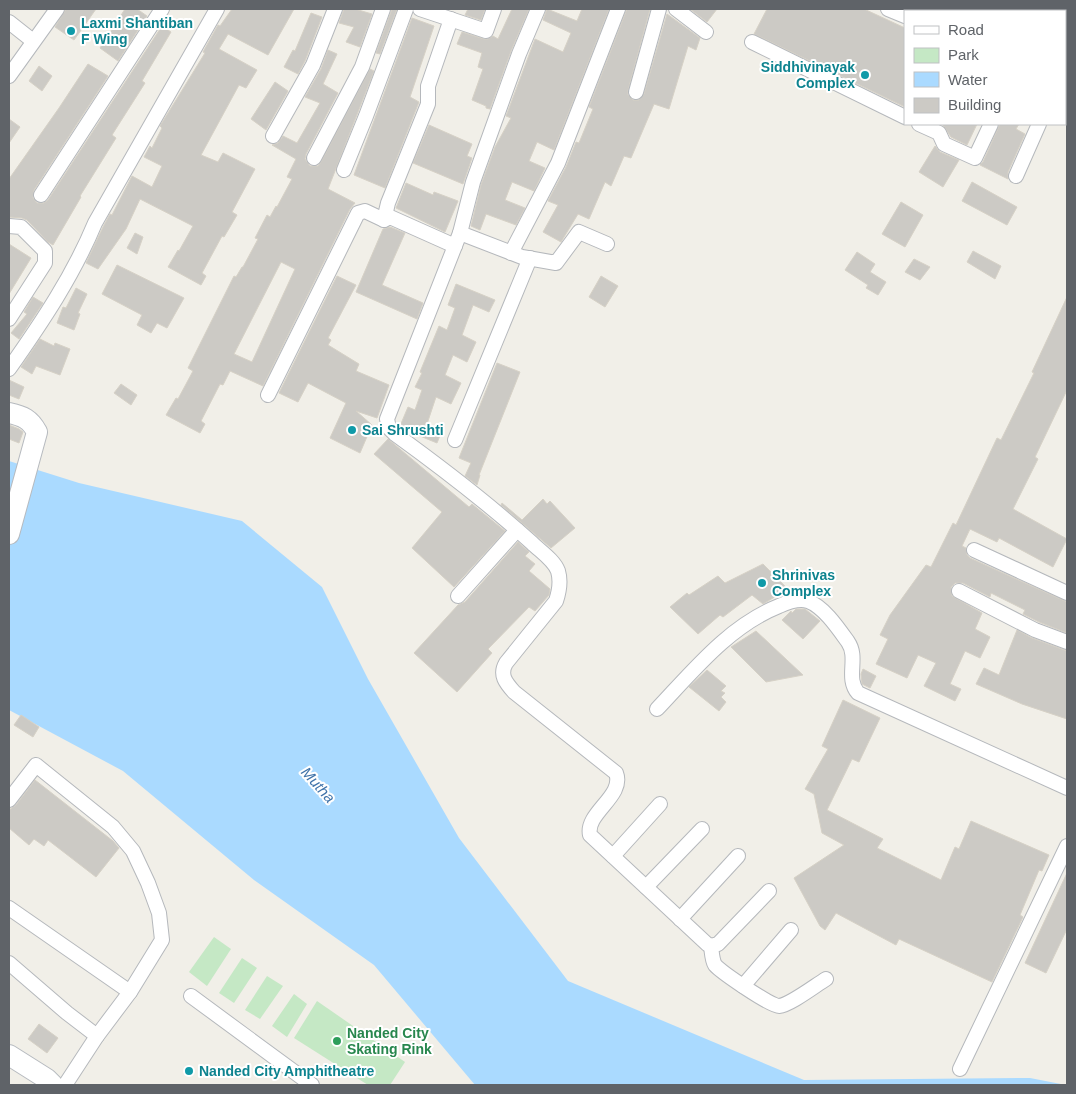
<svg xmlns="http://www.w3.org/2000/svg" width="1076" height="1094" font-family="Arial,sans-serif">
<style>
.green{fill:#c5e8c5}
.water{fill:#aadaff}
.building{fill:#cccac5;stroke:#d6d1c6;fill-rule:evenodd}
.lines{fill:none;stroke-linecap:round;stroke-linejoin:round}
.street-casing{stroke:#b5b8bc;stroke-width:16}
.secondary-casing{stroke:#b6babf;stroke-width:22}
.street{stroke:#fff;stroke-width:14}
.secondary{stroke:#fff;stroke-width:20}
.culture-dot{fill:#0f9aa8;stroke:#fff;stroke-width:2}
.leisure-dot{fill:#2e9e5b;stroke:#fff;stroke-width:2}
.labels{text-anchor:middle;stroke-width:4;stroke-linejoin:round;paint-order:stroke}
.culture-label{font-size:14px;font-weight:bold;fill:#0d838f;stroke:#fff;text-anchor:start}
.leisure-label{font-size:14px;font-weight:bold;fill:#27864d;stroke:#fff;text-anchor:start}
.water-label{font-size:15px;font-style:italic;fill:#4174aa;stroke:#fff}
</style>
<rect width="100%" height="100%" fill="#f1efe8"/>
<g class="green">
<polygon points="214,937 231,949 207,986 189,972"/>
<polygon points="242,958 257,968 234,1003 219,993"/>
<polygon points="267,976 283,986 260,1019 245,1010"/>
<polygon points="294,994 307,1004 287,1037 272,1026"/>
<polygon points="317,1001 405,1062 390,1085 368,1085 294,1038"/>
</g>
<polygon class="water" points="9,461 79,483 242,521 322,587 368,679 459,838 568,981 804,1080 1030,1078 1066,1085 475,1085 374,965 254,880 123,771 9,710"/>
<g class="building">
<polygon points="66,9 96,9 74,40 55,27"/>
<polygon points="125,9 137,9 147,16 118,61 100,48"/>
<polygon points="232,9 294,9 268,55 228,34 219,49 257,70 246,88 239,85 201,155 218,162 223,153 255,169 232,212 237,215 224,237 222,236 202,273 206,276 201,285 168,267 178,250 179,251 193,226 140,199 126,229 98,269 86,263 103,227 110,214 112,215 132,176 152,187 162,166 144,157 150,146 152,148 162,128 160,126 205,53 203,52 218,25 220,26"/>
<polygon points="344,9 355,9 372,14 360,47 346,42 354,27 339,23"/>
<polygon points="392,9 397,9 380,54 376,53"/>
<polygon points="468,9 485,9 481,20 465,15"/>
<polygon points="512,9 529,9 511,51 490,109 486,108 486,106 472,100 483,69 478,67 482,53 457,44 462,32 484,39 488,39 493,36 498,39"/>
<polygon points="547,9 577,21 582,9 609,9 554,150 537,142 529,161 545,168 534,191 512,182 505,200 525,208 516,225 486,214 480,230 471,226 481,185 495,147 511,118 506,116 535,39 563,52 571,33 543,20"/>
<polygon points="627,9 650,9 628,90 628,95 633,100 639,100 644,94 667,14 700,38 696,50 688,46 669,109 654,104 631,158 624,156 611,186 605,182 589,219 578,214 561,242 543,232 558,205 548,201 566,167 576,142 579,143 593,109 589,107"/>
<polygon points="690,9 717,9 707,22"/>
<polygon points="767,9 864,9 905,28 905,107 754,34"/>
<polygon points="311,13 322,17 305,61 298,74 284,67 293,50 295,51"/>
<polygon points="412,18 434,26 410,97 419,102 385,188 354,175"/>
<polygon points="162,26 171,32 142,81 145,83 112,135 116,138 80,196 81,197 53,245 48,242 27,220 22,218 9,217 9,179 59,108 88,64 108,76 34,190 33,198 37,203 44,203 48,200"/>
<path d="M328,50L337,54L323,84L338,93L306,154L305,159L310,166H318L321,162L370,69L374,71L328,189L355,203L350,209L263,386L230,371L223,385L220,384L201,421L205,424L200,433L166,415L176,398L178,399L193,371L188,368L234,276L236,277L242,267H243L258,239L255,238L267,215L270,217L276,206L277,207L292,179L287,177L296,159L272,145L278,143L283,136L297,143L320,103L305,97L321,69ZM281,262L295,269L252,362L234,354Z"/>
<polygon points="39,66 52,76 42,91 29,81"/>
<polygon points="275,82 288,91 266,130 251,119"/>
<polygon points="9,119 20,127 9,143"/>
<polygon points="944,124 977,124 967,145 951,137 943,125"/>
<polygon points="1000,124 1019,124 1016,129 1025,134 1008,172 1008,179 980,165 983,162"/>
<polygon points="429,125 472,144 467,156 472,158 463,184 413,163"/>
<polygon points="935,146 940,152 959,160 943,187 919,172"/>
<polygon points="972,182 1017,207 1007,225 962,201"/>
<polygon points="406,183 433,195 434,192 458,201 445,232 396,208"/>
<polygon points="901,202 923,215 905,247 882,234"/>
<polygon points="390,227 405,233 382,285 423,303 417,319 356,292 383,229"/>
<polygon points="135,233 143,237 137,254 127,248"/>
<polygon points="9,244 31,258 9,294"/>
<polygon points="973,251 1001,266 995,279 967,262"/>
<polygon points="857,252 875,264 870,272 886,282 878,295 866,288 868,285 845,270"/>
<polygon points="914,259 930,267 920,280 905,272"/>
<polygon points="117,265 184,298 167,328 157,323 151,333 137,325 142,315 102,294"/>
<polygon points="337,276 356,285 328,338 331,340 328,345 359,364 356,371 389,385 377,418 356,411 372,425 360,453 330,438 346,403 308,383 298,402 279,393"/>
<polygon points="601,276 618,286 605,307 589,297"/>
<polygon points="456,284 495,300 489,312 473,305 462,335 476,342 467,362 453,355 445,375 461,383 451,404 436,397 426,427 441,433 437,443 403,429 400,426 408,407 415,410 422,390 415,387 422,373 420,372 439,326 447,330 455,308 448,305"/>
<polygon points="76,288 87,294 78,313 80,314 74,330 57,323 63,307 66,308"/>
<polygon points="33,297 43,303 19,339 11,333 27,314 24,312"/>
<polygon points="1067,297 1067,390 1035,457 1038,459 1013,509 1067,539 1053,567 999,538 997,542 970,529 962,546 966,548 967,555 970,558 1067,602 1067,633 1039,622 1023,614 1025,610 991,593 990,597 963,583 955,583 951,587 952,596 982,613 975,629 990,637 980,658 965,651 950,684 961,689 955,701 924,686 936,663 918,655 907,678 876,664 888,639 880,635 890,615 926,565 931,567 953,523 956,525 997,438 1001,440 1034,373 1032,372"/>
<polygon points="40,339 54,346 55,343 70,349 60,375 36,366 32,374 21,367"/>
<polygon points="497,363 520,372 479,475 480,475 477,485 465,476 471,463 459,458"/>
<polygon points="9,380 24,387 19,399 9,395"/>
<polygon points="121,384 137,395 131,405 114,393"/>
<polygon points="9,425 19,429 23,432 19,443 9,439"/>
<polygon points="388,439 469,507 472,504 505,531 454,587 412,548 442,512 374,454"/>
<polygon points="543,499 547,504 550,501 575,528 551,548 501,505 502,503 522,520"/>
<polygon points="518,542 529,552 525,556 535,564 529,571 550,589 549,595 535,611 529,607 488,649 492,653 457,692 414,653 458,605 465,602"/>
<polygon points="763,564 788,589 763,604 752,595 723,617 720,615 698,634 670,607 687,593 689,595 718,576 725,583"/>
<polygon points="796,609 805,609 820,621 803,639 782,620 791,611 792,613"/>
<polygon points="1017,630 1032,638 1067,651 1067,719 1022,704 976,684 984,668 999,675"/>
<polygon points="756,631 803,675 766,682 731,647"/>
<polygon points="863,669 876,676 870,688 862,684 861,674"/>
<polygon points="707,670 726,686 721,691 725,693 721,697 726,702 719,711 689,687"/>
<polygon points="843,700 880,718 859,762 852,759 827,810 883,839 877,848 941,880 955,847 959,849 971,821 1049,855 1042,871 1039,870 1020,915 1023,917 992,982 899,939 896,945 836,913 825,930 820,926 794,878 844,845 822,833 814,794 805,789 828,749 822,746"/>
<polygon points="21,715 39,727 33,737 14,725"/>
<polygon points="35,780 113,841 119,848 96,877 48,840 44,846 34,839 29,845 9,828 9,810 16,805"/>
<polygon points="1067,873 1067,929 1046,973 1025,963"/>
<polygon points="39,1024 58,1038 47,1053 28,1039"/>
</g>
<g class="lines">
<g class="street-casing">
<g id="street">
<polyline points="420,9 486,31 494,9"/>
<polyline points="538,9 519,54 473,182 460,233 522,257 556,263 579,232 607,244"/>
<polyline points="676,9 706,32"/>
<polyline points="888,9 905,16"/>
<polyline points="945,11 946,9"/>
<polyline points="9,22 33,41"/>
<polyline points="752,42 905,117"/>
<polyline points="1065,43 1067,45"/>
<polyline points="1065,67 1067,61"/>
<polyline points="9,76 57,9"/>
<polyline points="636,92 659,9"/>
<polyline points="919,124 939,133 944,144 975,158 991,124"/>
<polyline points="273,136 313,65 335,9"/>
<polyline points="314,158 362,67 383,9"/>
<polyline points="344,170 366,116 406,9"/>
<polyline points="1016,176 1039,124"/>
<polyline points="41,195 162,9"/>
<polyline points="384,220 388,203 428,104 428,86 451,19"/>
<polyline points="9,226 21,227 45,251 45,263 9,319"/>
<path d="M460,233L387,419L389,428L395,434C442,468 489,504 532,543C540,551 554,560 558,571C561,581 559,592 556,601L506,663C499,675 506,683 514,692L616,773C625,796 585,813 590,835L707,944L711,946L718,944L769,891"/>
<polyline points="511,253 558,163 618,9"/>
<path d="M9,369C42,322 73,276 95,223L217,9"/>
<polyline points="268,395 358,213 365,211 384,220 390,217 455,246"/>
<polyline points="455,440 530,258"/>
<polyline points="974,550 1067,593"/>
<polyline points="959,591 1035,630 1067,642"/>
<polyline points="458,596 517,530"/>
<path d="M657,709C693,671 729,626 779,606C788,602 798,598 808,601C824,607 838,628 848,642C859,658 845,678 858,693L1067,788"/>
<polyline points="9,800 36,765 113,827 133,851 148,883 159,913 162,940 130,992 97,1036 65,1085"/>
<polyline points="613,856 660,804"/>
<polyline points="646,887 702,829"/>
<polyline points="9,908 130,992"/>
<polyline points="680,919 738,856"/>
<path d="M711,946C712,953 712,960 715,965C721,972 772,1007 779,1006C790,1005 816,985 826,979"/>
<polyline points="9,963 67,1013 97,1036"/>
<polyline points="743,986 791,930"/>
<polyline points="191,996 312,1085"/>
<polyline points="960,1069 1067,846"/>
</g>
</g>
<g class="secondary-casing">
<g id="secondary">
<path d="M9,413C23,416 30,419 37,432L9,534"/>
<polyline points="9,1055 47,1079 53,1085"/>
</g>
</g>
<use href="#street" class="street"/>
<use href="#secondary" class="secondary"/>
</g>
<g class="culture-dot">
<circle cx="71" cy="31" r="5"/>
<circle cx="865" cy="75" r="5"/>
<circle cx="352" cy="430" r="5"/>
<circle cx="762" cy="583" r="5"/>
<circle cx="189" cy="1071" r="5"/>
</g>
<circle class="leisure-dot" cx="337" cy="1041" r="5"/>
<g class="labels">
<g class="culture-label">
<text x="81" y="28">Laxmi Shantiban<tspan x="81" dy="16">F Wing</tspan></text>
<text x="855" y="72" text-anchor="end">Siddhivinayak<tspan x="855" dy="16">Complex</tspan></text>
<text x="362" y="435">Sai Shrushti</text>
<text x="772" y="580">Shrinivas<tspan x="772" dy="16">Complex</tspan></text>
<text x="199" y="1076">Nanded City Amphitheatre</text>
</g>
<g class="leisure-label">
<text x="347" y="1038">Nanded City<tspan x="347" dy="16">Skating Rink</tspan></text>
</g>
<g class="water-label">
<text transform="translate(318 785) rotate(48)" y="5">Mutha</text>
</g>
</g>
<rect width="1076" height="1094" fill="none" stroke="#5f6368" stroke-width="20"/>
<rect x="904" y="10" width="162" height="115" fill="#ffffff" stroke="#bfc1c3"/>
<rect x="914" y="26" width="25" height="8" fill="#ffffff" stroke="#bfc1c3"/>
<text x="948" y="35" font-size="15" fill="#5f6368">Road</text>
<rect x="914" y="48" width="25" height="15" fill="#c5e8c5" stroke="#bfc1c3"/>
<text x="948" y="60" font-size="15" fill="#5f6368">Park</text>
<rect x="914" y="72" width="25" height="15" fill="#aadaff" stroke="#bfc1c3"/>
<text x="948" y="85" font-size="15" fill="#5f6368">Water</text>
<rect x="914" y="98" width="25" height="15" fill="#cccac5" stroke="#bfc1c3"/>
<text x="948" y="110" font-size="15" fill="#5f6368">Building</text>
</svg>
